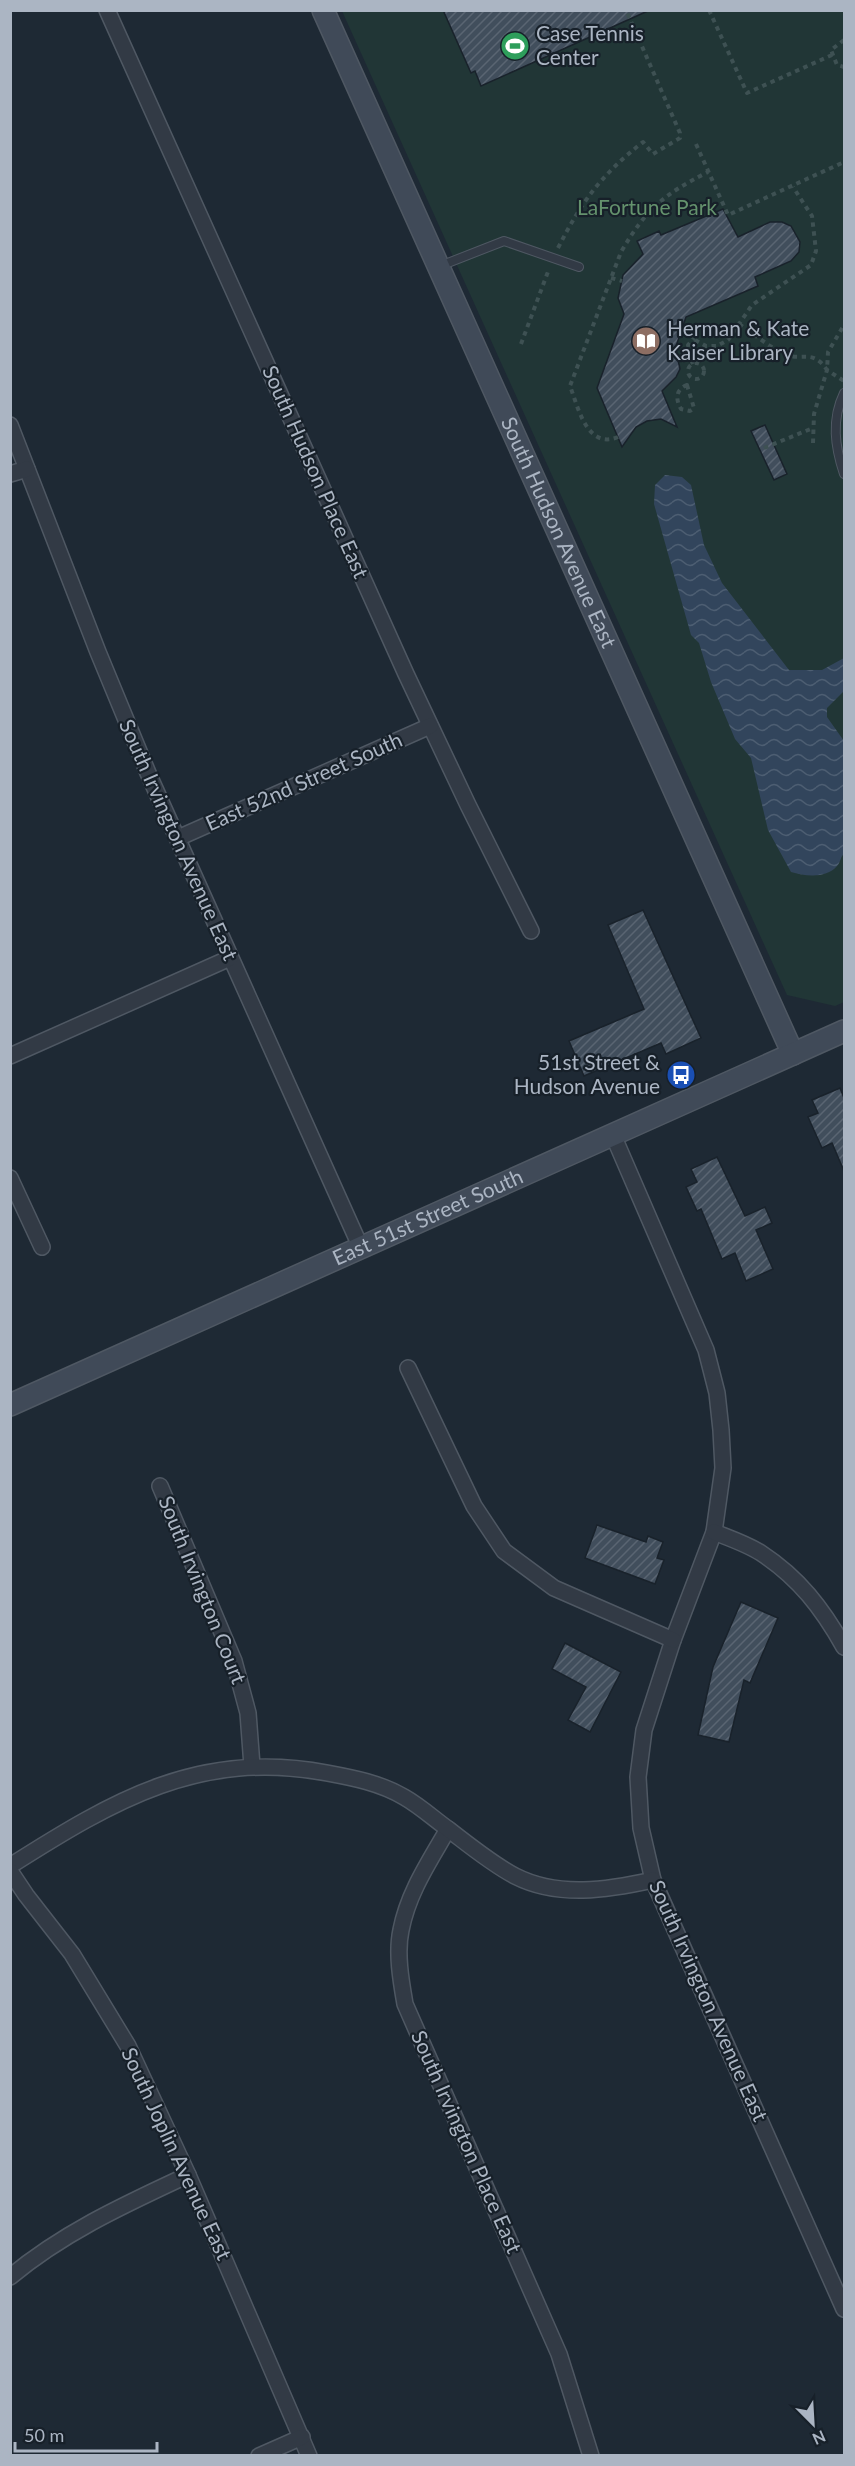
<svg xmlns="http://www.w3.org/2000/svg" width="855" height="2466" font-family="Lato,sans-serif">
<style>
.green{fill:#213636}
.water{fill:url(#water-waves)}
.building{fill:url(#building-hatch);stroke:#19222b;stroke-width:1.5}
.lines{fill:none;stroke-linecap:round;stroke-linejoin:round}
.lane-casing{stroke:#4f5863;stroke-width:10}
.street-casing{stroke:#4f5863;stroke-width:18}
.secondary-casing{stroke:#4f5863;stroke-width:24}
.path{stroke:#3e5153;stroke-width:4;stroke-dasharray:4.5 4.5;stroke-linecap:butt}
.lane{stroke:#323a45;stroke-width:8}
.street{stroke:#323a45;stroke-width:15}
.secondary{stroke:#404a58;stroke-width:21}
.labels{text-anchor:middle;stroke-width:4.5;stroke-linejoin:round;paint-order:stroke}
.poi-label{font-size:21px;fill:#abb5c3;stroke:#172029;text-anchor:start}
.park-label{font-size:21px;fill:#64926d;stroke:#172029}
.street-label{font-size:21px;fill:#abb5c3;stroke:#172029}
</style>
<defs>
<pattern id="water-waves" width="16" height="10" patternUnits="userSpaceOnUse" patternTransform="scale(1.5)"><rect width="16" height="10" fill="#32455c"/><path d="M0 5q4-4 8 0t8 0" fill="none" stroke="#4d5e72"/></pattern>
<pattern id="building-hatch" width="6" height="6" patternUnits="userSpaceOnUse" patternTransform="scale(1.5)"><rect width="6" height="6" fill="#414e5c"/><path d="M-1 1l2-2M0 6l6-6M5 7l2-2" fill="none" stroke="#5a6572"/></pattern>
</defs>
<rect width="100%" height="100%" fill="#1e2934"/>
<polygon class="green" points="342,11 844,11 844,1002 835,1006 787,995"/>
<path class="water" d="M665,475L682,477L691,485L704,545L722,583L789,670H822L844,658V691L827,708V717L844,741V854C840,857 841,862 837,866C826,879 805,876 791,872L768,830L751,758L735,739L711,682L699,643L691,635L654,504L655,485Z"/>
<g class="building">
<polygon points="443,10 650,10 481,86 475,71 471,73"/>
<polygon points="723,209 738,237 770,222 782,222 791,226 800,242 799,252 791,261 755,277 758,286 686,317 673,355 678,360 680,369 676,377 662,391 677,427 661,419 647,421 636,427 622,447 597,388 624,314 618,298 623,275 643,254 637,241 659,231 661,235"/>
<polygon points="765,425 787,474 774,480 751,431"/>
<polygon points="643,910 701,1038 666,1054 661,1043 584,1076 569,1041 644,1009 608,925"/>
<polygon points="840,1088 844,1098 844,1171 832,1143 822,1148 808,1117 818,1113 812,1100"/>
<polygon points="717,1157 745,1216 765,1207 772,1223 756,1230 773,1269 746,1281 735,1253 722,1259 701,1209 697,1211 686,1187 697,1182 691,1169"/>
<polygon points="597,1525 646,1542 648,1536 663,1542 657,1558 664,1560 655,1584 585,1558"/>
<polygon points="741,1602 778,1618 750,1683 744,1680 729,1742 698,1735 713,1667"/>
<polygon points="565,1643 621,1672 590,1732 568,1720 586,1687 552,1669"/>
</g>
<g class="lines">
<g class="lane-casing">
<g id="lane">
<polyline points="440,266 504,241 579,267"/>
<path d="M844,393C831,420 835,447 844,474"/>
</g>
</g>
<g class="street-casing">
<g id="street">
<polyline points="107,10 406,674 468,805 531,931"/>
<polyline points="10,425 98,652 148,773 361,1248"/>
<polyline points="10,474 27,469"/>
<polyline points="178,838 430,726"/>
<polyline points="10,1056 230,958"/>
<polyline points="613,1135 706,1350 717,1393 721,1430 723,1468 714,1532 673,1640 644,1730 638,1777 641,1828 653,1880 844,2309"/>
<polyline points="10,1178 42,1247"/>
<polyline points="408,1368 474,1506 504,1551 554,1588 673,1640"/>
<polyline points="160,1486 234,1661 248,1713 252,1766"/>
<path d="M714,1532C729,1538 747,1544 761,1553C799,1578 822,1608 844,1647"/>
<path d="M448,1829C429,1862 408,1893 401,1930C396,1953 401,1981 405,2004L559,2354L591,2456"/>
<path d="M10,1866C114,1800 200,1749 327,1773C354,1778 380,1783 404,1797C420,1806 434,1819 448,1829C469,1845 492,1864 515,1876C558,1898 608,1890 653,1880"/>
<polyline points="10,1871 26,1895 72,1954 128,2046 188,2175 309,2456"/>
<path d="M10,2277C64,2232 126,2204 188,2175"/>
<polyline points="259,2456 302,2437"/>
</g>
</g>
<g class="secondary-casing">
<g id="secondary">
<path id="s1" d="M323,10L793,1054"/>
<path id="s2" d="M10,1405L844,1031"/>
</g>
</g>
<g class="path">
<polyline points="709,10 747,93 832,55"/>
<polyline points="844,40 831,50 837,65 844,67"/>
<polyline points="696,144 728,215 844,162"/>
<path d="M558,248C582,201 601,175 643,142L653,154L680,138V133L626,10"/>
<polyline points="611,278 622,281"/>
<path d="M739,324C754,334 768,346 784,354C803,362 812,348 827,370L828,352L844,325"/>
<polyline points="685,325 695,340 706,346 717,346 728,340 752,305 811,265 816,251 812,216 793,187"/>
<polyline points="521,344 549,269"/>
<circle cx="696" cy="371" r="8"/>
<polyline points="693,364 689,355 688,345 694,338"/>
<path d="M687,385L694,408L690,411L681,409C675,399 676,389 687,385Z"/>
<path d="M618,437C587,450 578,407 570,386L621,252C646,209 664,194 708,172"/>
<polyline points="813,443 814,414 827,370 844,381"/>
<polyline points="764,448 813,428"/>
</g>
<use href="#lane" class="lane"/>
<use href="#street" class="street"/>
<use href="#secondary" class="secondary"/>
</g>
<defs>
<g id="stadium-disc" transform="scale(1.5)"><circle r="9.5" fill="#2e9e5b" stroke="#172029"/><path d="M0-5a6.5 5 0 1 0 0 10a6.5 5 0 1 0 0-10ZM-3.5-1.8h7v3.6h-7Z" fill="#fff"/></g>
<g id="library-disc" transform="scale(1.5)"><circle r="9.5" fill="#8d6e63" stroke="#172029"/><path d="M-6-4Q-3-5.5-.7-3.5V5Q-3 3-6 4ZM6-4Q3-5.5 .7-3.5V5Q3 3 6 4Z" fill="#fff"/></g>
<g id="bus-disc" transform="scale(1.5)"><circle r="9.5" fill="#1a4fb4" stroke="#172029"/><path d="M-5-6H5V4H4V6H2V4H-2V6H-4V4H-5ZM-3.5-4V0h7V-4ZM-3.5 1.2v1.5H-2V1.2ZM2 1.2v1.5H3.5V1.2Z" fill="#fff"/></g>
</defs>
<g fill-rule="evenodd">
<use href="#stadium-disc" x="515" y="46"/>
<use href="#library-disc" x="646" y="341"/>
<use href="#bus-disc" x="681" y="1075"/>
</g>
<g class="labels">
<g class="poi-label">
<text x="536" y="41">Case Tennis<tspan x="536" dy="24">Center</tspan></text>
<text x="667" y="336">Herman &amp; Kate<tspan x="667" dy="24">Kaiser Library</tspan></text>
<text x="660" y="1070" text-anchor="end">51st Street &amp;<tspan x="660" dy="24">Hudson Avenue</tspan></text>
</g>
<g class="park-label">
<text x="647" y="215">LaFortune Park</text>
</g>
<g class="street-label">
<text transform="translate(315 472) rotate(66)" y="7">South Hudson Place East</text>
<text dy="7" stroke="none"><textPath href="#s1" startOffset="573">South Hudson Avenue East</textPath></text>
<text transform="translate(304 782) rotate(-24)" y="7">East 52nd Street South</text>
<text transform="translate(178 840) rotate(66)" y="7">South Irvington Avenue East</text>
<text dy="7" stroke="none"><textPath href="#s2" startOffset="458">East 51st Street South</textPath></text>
<text transform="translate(202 1590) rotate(68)" y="7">South Irvington Court</text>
<text transform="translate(708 2001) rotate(66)" y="7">South Irvington Avenue East</text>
<text transform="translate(466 2142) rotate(66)" y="7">South Irvington Place East</text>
<text transform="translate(176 2154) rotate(65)" y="7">South Joplin Avenue East</text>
</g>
</g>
<rect width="855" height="2466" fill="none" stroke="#abb5c3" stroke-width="24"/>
<g transform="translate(813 2424) rotate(156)" stroke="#172029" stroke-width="4.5" paint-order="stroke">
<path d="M0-4.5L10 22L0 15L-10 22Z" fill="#abb5c3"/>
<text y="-9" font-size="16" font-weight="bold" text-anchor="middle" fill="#abb5c3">N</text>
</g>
<path d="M15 2442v9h142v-9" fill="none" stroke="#abb5c3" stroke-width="3"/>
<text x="24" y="2442" font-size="18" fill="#abb5c3" stroke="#172029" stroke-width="4.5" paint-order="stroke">50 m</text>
</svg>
